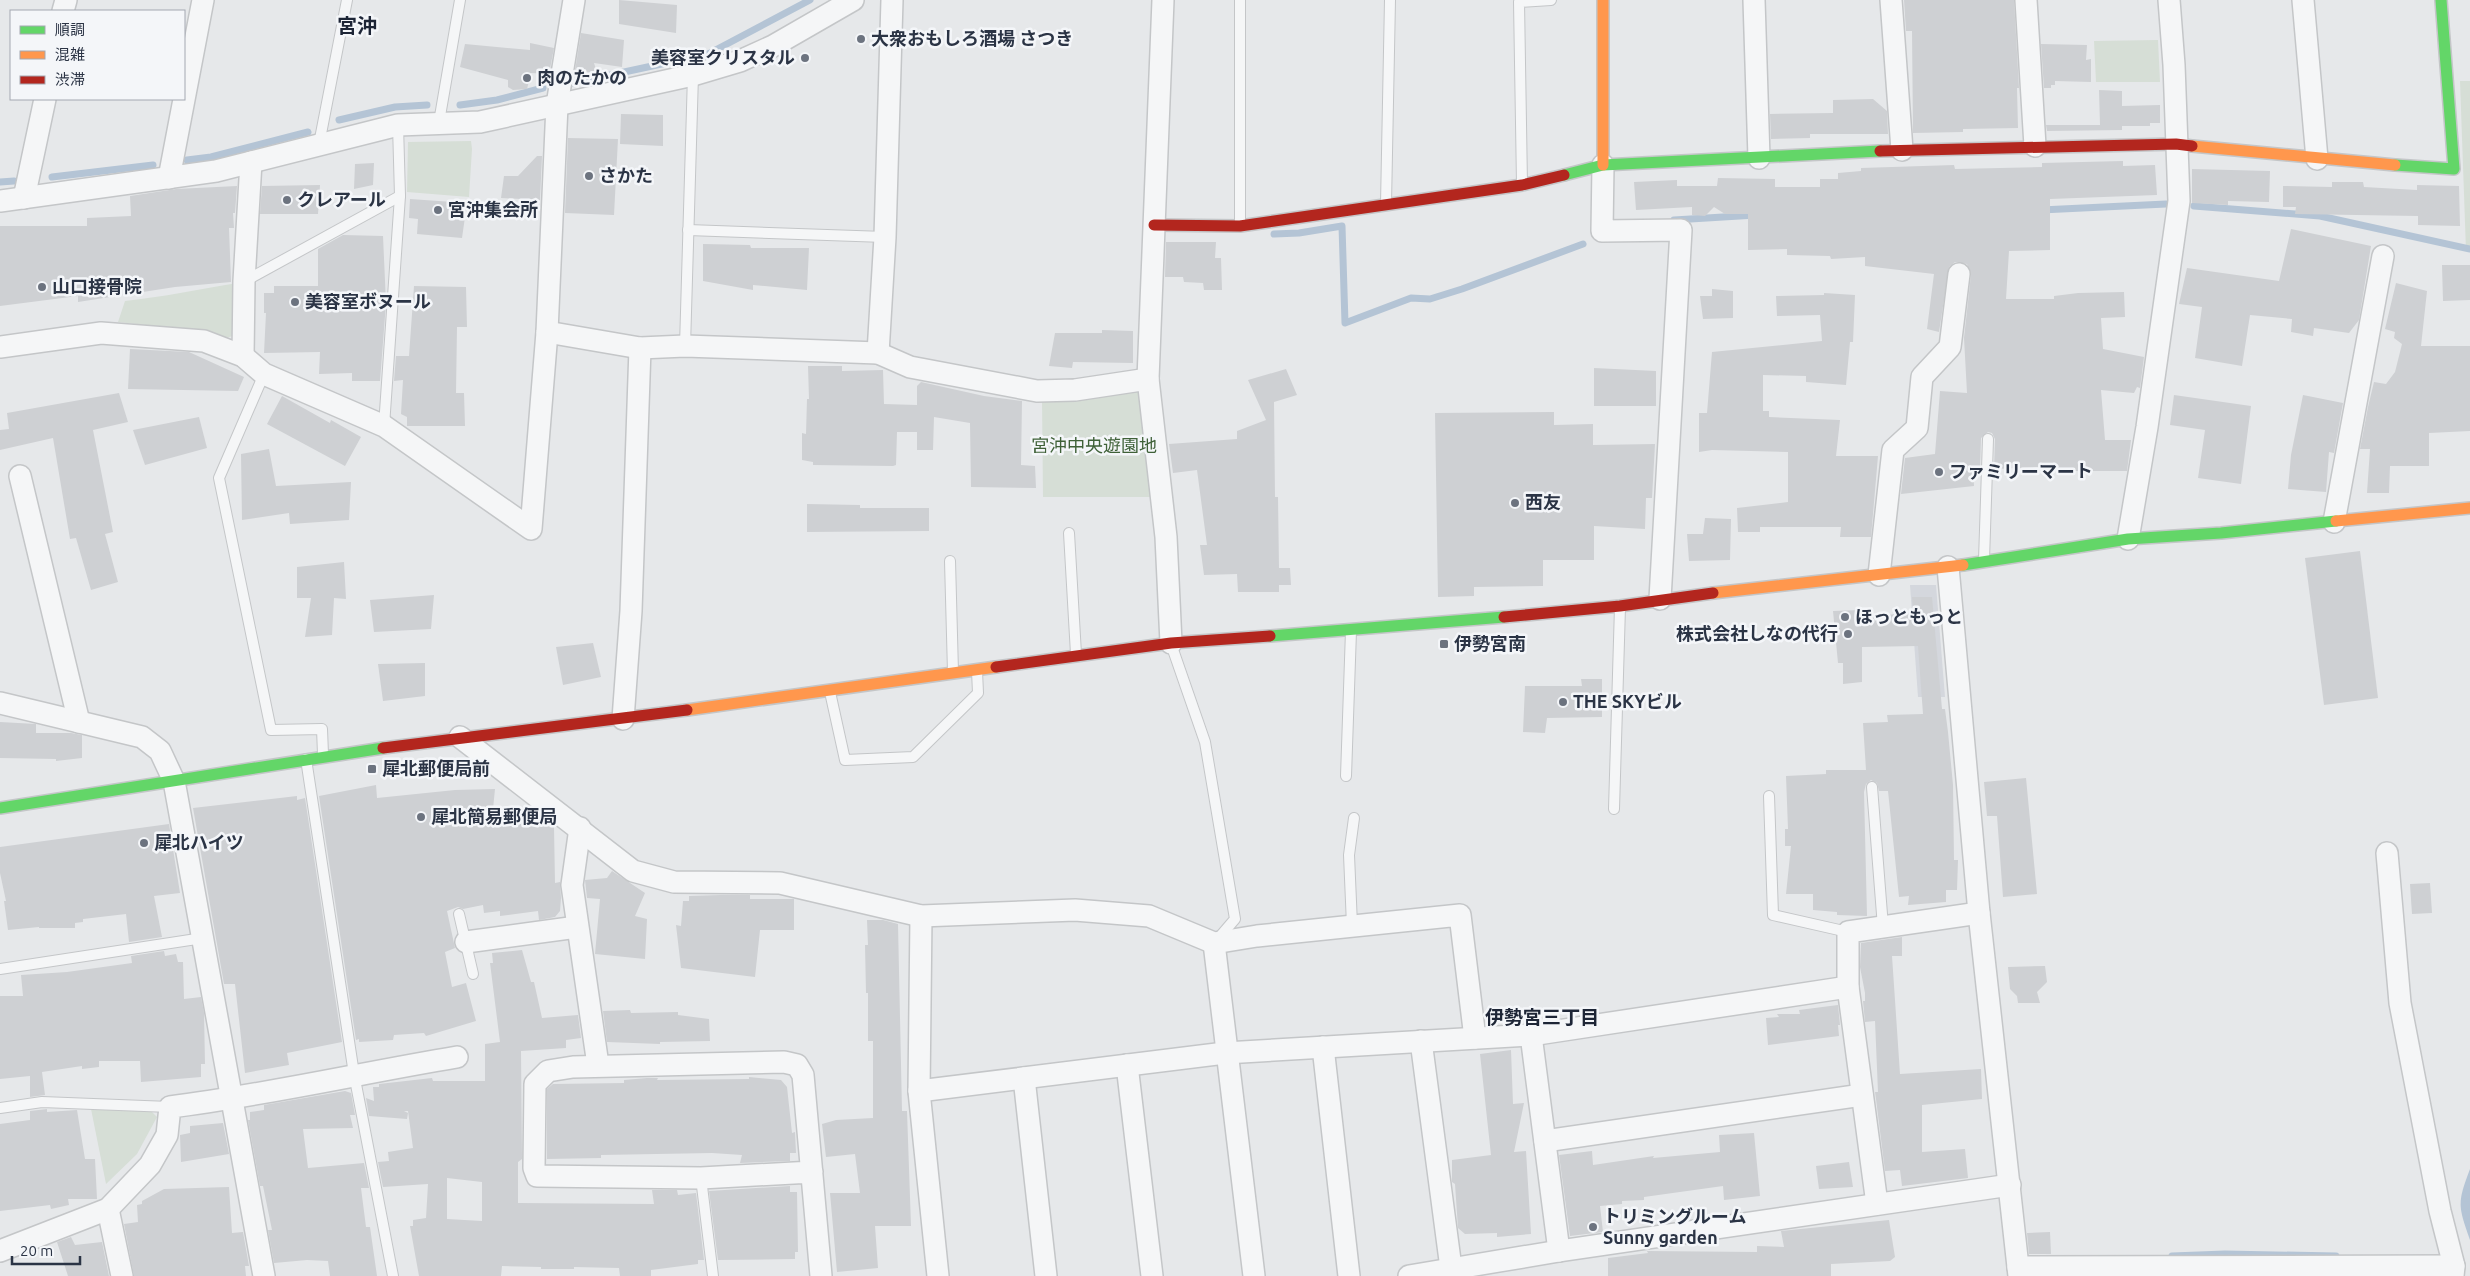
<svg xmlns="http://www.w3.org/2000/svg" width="2470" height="1276" font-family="Ubuntu,'Noto Sans JP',sans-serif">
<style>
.built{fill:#d4d7dd}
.green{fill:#d6ded6}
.water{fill:#b4c4d5}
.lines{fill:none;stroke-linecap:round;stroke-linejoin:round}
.stream{stroke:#b4c4d5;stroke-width:7}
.building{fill:#ced0d3;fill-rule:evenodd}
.lane-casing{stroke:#c4c6c8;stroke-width:12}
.street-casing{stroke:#c4c6c8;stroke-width:24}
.fast-casing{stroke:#c4c6c8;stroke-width:14}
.slow-casing{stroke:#c4c6c8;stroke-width:14}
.jam-casing{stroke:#c4c6c8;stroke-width:14}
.lane{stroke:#f5f6f7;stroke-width:10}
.street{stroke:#f5f6f7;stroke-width:21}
.fast{stroke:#63d668;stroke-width:11}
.slow{stroke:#ff974d;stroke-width:11}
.jam{stroke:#b3261e;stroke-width:11}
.poi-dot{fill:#6c737f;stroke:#f4f6f9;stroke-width:2}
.labels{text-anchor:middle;stroke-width:5;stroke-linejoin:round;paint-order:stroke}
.poi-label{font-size:18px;font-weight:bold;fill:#2b3445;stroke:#f4f6f9;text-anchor:start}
.park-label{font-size:18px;fill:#3f6138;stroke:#f4f6f9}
.neighbourhood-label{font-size:19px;font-weight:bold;fill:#1d2536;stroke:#f4f6f9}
.quarter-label{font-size:20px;font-weight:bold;fill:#1d2536;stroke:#f4f6f9}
</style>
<rect width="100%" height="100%" fill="#e6e8ea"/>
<polygon class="built" points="1910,585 1936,585 1945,697 1918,697"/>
<g class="green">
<polygon points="2158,40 2160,82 2096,82 2094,41"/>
<polygon points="2460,81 2470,81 2470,252 2466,251"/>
<polygon points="471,141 472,149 469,197 407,192 408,142"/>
<path d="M238,283L236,335L226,338L211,332L118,322L125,301C163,297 200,289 238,283Z"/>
<polygon points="1138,389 1151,497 1043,497 1042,400"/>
<polygon points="118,1108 151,1111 157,1117 137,1154 106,1184 91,1109"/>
</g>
<path class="water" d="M2470,1169V1240C2458,1206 2457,1203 2470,1169Z"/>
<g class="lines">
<g class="stream">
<polyline points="573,83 708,54 810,0"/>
<polyline points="460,105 497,100 543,88"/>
<polyline points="339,120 395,107 427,105"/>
<polyline points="187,160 211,157 308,132"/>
<polyline points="52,177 153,165"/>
<polyline points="0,182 14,181"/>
<polyline points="2194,206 2320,216 2470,249"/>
<polyline points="2041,210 2166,204"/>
<polyline points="1674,220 1756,215"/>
<polyline points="1274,234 1299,233 1342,226 1345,323 1411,298 1430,299 1462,289 1583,244"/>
<polyline points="2172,1256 2225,1254 2336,1256"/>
</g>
</g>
<g class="building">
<polygon points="619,0 677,5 676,33 619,24"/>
<polygon points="1904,0 2014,0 2019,88 2017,88 2018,128 1963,129 1963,132 1913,133 1912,31 1906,31"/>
<polygon points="581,33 624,40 622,67 594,63 599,79 574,77"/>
<polygon points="530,43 554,48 549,74 531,73 527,89 513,90 508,87 508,80 460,67 465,44 530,50"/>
<polygon points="2041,44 2087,45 2086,60 2091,59 2091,82 2055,81 2055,85 2051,85 2051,88 2044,88"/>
<polygon points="2099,90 2122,91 2122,106 2160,105 2160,123 2150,123 2150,126 2122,126 2122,130 2047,131 2046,125 2100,125"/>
<polygon points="1873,99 1887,111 1888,134 1810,134 1810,138 1771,139 1770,114 1833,113 1833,100"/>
<polygon points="621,114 663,115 663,146 620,144"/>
<polygon points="568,138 618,139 614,215 565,213"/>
<polygon points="537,156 542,156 540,200 501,198 504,176 518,176"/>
<polygon points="2123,161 2123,166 2155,165 2157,195 2050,199 2050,250 2009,251 2006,299 2054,299 2054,296 2078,293 2124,292 2125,317 2101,318 2103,349 2144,357 2140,388 2137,387 2134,393 2101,390 2105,440 2131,440 2127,471 2058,471 2058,466 1994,469 1995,439 1992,433 1988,432 1981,438 1980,469 1973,470 1974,486 1901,494 1905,458 1935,454 1940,391 1967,393 1964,338 1971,275 1967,264 1955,262 1949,267 1939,332 1927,329 1934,274 1865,266 1865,257 1831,259 1830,256 1787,255 1787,249 1748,250 1748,214 1725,214 1714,207 1705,216 1692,215 1692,207 1636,210 1634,182 1677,180 1677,186 1717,186 1718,178 1775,179 1775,187 1820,187 1820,179 1838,179 1838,173 1861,171 1861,168 1954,165 1955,169 2042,167 2042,163"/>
<polygon points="374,163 373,185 354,189 355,164"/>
<polygon points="2192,169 2270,171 2269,202 2228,201 2228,205 2192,203"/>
<polygon points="2332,182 2363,182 2364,187 2417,190 2417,185 2459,186 2460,226 2418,225 2418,216 2295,214 2296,207 2283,207 2283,186 2332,187"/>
<polygon points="320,185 318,214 260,214 262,186"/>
<polygon points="237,186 235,213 233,213 234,228 229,228 231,282 175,287 78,302 78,296 0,306 0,226 87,226 87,218 131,216 130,196 176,189"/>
<polygon points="410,199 467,203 462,238 417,234 418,219 409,218"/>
<polygon points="2291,229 2371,246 2359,320 2349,333 2314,328 2313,336 2291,332 2292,319 2250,315 2242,366 2195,358 2202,307 2179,304 2187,268 2279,281"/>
<polygon points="343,235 383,236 386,303 380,381 352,381 352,373 319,374 320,352 264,353 266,313 264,313 264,293 274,293 274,286 318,286 318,249"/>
<polygon points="1166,242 1216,242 1215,258 1221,258 1222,290 1204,290 1203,283 1184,282 1183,277 1165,277"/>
<polygon points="703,244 750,245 751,248 809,248 807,290 753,285 753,290 703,281"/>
<polygon points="2442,265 2470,265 2470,300 2443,301"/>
<polygon points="2396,283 2427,291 2421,346 2470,346 2470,431 2429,433 2429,466 2390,466 2389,493 2367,493 2370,449 2360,449 2368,407 2374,382 2386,384 2395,372 2402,344 2394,338 2395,332 2385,329"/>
<polygon points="414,286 466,287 467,327 457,327 456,393 464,393 465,426 407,426 407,417 401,414 403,380 394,381 396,356 409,356"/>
<polygon points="1712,289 1733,291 1733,318 1703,319 1700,296 1712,296"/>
<polygon points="1824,293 1855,295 1853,342 1850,342 1846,385 1806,382 1806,376 1763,375 1763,411 1769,411 1769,417 1840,420 1836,456 1878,456 1871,537 1840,537 1841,527 1760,527 1760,532 1738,532 1737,508 1788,502 1788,452 1712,450 1699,452 1699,413 1707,413 1712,352 1822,341 1820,315 1777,316 1776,296 1824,295"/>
<polygon points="1102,330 1133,331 1133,363 1073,362 1072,368 1049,366 1055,333 1102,333"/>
<polygon points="130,349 189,352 244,377 238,391 128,389"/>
<polygon points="808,366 842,366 842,371 883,370 884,404 917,405 917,386 921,382 984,396 1022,401 1021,465 1035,466 1036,488 971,487 970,423 934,417 933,450 917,450 917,432 897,432 896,465 893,466 813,465 813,462 802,460 802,433 806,434 807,399 809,399"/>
<polygon points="1594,368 1656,371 1656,406 1594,406"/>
<polygon points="1286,369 1297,395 1274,402 1275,497 1278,497 1279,568 1290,568 1291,585 1279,585 1279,592 1238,592 1237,574 1204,575 1200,545 1207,545 1197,470 1173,473 1169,444 1237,439 1237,431 1266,420 1248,380"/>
<polygon points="119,393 128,422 93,430 113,532 105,534 118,582 91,590 76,538 70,539 53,438 0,450 0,430 9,429 7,413"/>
<polygon points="2174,395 2251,406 2241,484 2198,478 2205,430 2170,425"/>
<polygon points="2303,395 2343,403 2334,453 2329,452 2326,492 2288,489 2291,455"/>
<polygon points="282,396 330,423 331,420 361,437 345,466 267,424"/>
<polygon points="1554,412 1554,425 1593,424 1593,445 1655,444 1652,498 1646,498 1645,529 1594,526 1594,560 1543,560 1543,586 1474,587 1474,596 1438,597 1435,413"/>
<polygon points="199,417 207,448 145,465 133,430"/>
<polygon points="269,449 276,486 351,482 349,520 290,524 289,513 242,520 241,454"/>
<polygon points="807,504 860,505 860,508 929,508 929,531 807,532"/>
<polygon points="1705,518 1731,519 1730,560 1689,561 1687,534 1703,534"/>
<polygon points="2360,551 2378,698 2324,705 2305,558"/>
<polygon points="344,562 346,599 334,598 332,635 305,637 311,598 297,598 297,567"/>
<polygon points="434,595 431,629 374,632 370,600"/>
<polygon points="1912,597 1932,597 1942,709 1945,709 1948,732 1953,785 1954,860 1958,860 1957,890 1946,890 1946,902 1908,905 1909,896 1899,897 1888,791 1879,791 1877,783 1871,780 1866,784 1864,792 1867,916 1837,915 1837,912 1813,910 1813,894 1786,894 1791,846 1785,846 1785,829 1788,829 1786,776 1826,774 1826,770 1866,770 1863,723 1888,722 1887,715 1923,714 1918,646 1862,647 1862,682 1843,684 1843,663 1838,663 1833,611 1860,610 1861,618 1913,612"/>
<polygon points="593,643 601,677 563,685 556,647"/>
<polygon points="425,663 425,696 383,701 378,664"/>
<polygon points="1581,679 1602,679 1602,717 1547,718 1545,733 1523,732 1525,686 1582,686"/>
<polygon points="0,722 36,724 36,733 71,733 82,735 82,758 56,761 56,759 0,758"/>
<polygon points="2026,778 2037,894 2003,897 1997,816 1987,816 1984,782"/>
<polygon points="376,785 377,798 455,790 495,789 492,819 534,819 534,823 554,827 555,883 560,882 561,898 560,911 555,917 539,920 538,911 500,916 500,911 484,913 483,905 463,909 458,907 447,911 455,948 445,952 452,987 466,983 476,1021 426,1036 424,1033 394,1035 393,1040 359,1042 359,1039 356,1040 319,796"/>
<polygon points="297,796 297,800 305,798 342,1042 287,1053 289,1065 245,1073 235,984 224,984 193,808"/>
<polygon points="169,824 180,893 154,896 162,937 129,942 126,914 83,919 83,922 75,923 75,928 39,928 39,927 8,930 4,901 6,901 0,873 0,847"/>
<polygon points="612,871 645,893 635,916 647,919 645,959 595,954 600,899 587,898 585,880 607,878"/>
<polygon points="2430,883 2432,913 2412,914 2410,884"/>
<polygon points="720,895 750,895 750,899 794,899 794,930 760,930 755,977 681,968 676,925 681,926 683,901 689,901 689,896"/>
<polygon points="867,920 883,920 898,924 902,1111 907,1111 911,1226 875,1226 878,1268 837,1272 830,1193 860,1193 855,1154 826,1157 822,1124 836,1120 873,1118 873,1041 868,1041 868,993 866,993 865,945 868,945"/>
<polygon points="1902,937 1902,956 1892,956 1900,1074 1981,1069 1982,1099 1922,1105 1922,1152 1965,1149 1968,1178 1902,1186 1900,1170 1885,1171 1876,1099 1875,1092 1878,1092 1875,1021 1865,1022 1863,1001 1865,1001 1865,993 1860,967 1861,943"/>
<path d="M522,950L531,982H534L542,1018L578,1015L581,1038L566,1040V1048L521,1051L522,1159L518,1162V1203L654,1204L652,1190H677L678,1195L696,1193L704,1260H698V1264L651,1270V1276H620L619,1268L574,1267V1269H541V1267L502,1266L501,1276H419L410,1226H413V1220L426,1218L428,1184L383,1187L378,1162L389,1161L388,1152L413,1148L408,1111H404L408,1113L407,1119L369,1116L366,1098L374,1101L373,1087H379V1084L432,1078L433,1081H485V1044L500,1042L490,963H493L492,953ZM447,1178L482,1182V1221L447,1219Z"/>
<polygon points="164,951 165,956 176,954 178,962 183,962 184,999 201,997 204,1013 205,1064 201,1064 201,1077 141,1082 140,1061 99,1061 99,1067 82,1069 82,1066 42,1072 45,1095 30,1097 30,1076 0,1079 0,996 23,996 21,975 67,972 132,963 131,956"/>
<polygon points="2045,966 2047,982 2037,992 2040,1003 2018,1003 2017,996 2010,989 2008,967"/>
<polygon points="1838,1005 1840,1025 1838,1025 1839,1036 1768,1045 1766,1018 1779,1017 1777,1014 1800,1014 1799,1010"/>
<polygon points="630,1010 631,1013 678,1012 678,1015 709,1019 710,1041 660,1042 660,1044 607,1042 603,1011"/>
<polygon points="1511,1050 1513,1104 1524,1103 1514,1152 1526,1151 1531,1234 1497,1237 1497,1233 1465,1234 1458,1228 1455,1184 1452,1182 1452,1160 1491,1155 1480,1054"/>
<polygon points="749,1077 781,1080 787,1087 792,1133 795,1132 796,1153 790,1153 790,1161 740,1163 742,1155 712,1153 601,1155 601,1158 547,1159 547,1089 553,1084 624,1083 624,1080 647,1078 658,1078 657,1080 749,1079"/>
<polygon points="345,1091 351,1093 355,1115 350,1115 353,1128 303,1129 308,1168 364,1163 369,1188 361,1188 366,1227 370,1227 377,1276 330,1276 328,1261 307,1260 274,1263 268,1230 272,1230 263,1186 260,1186 248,1120 250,1120 250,1112 264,1110 264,1105"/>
<polygon points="47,1109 47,1112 77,1110 85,1159 95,1159 97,1199 68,1199 69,1205 51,1209 50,1205 0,1211 0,1124 30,1120 30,1111"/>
<polygon points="223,1123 229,1154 181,1162 180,1135 190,1133 190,1126"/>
<polygon points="1754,1133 1760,1196 1724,1200 1723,1186 1644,1197 1644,1200 1622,1201 1622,1204 1600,1206 1603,1232 1570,1236 1559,1155 1592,1151 1593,1165 1654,1156 1653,1158 1720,1152 1719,1135"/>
<polygon points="1849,1162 1853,1187 1819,1189 1816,1166"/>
<polygon points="790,1186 790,1192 797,1192 798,1252 795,1252 795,1259 718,1260 709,1191"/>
<polygon points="229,1187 232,1233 243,1232 249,1266 245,1266 246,1276 134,1276 124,1224 138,1222 137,1205 142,1204 142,1201 164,1189"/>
<polygon points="1889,1220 1895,1257 1890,1261 1831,1264 1831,1276 1608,1276 1608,1258 1648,1253 1647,1251 1757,1252 1757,1246 1784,1247 1781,1231"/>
<polygon points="2050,1232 2051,1254 2029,1254 2027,1233"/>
<polygon points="71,1237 75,1245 102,1242 109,1276 68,1276 57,1242"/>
</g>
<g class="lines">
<g class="lane-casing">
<g id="lane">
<polyline points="439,122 460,0"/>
<polyline points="319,144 347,0"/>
<polyline points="1522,184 1519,2 1551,0"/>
<polyline points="1386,204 1390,0"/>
<polyline points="1240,224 1240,0"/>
<polyline points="688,230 885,237"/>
<polyline points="245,281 400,196"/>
<polyline points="685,346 693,75"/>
<polyline points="264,374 219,478 271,730 322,729 323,754"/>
<polyline points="384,426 400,196 398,125"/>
<polyline points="1069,533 1076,654"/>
<polyline points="1984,560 1988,439"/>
<polyline points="950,561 953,672"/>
<polyline points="1171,644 1205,742 1235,919 1217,940"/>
<polyline points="830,692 845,760 913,757 978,693 977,671"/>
<polyline points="306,759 354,1074 393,1276"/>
<polyline points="1346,776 1351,631"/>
<polyline points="1872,787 1883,927"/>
<polyline points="1769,796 1773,915 1848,932"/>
<polyline points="1614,809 1620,607"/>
<polyline points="459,914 473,974"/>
<polyline points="1352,925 1349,855 1354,818"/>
<polyline points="0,969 203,938"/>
<polyline points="0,1108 42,1102 170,1107"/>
<polyline points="701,1178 713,1276"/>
</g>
</g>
<g class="street-casing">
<g id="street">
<polyline points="1163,0 1148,379 1166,537 1171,643"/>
<polyline points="1754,0 1759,158"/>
<polyline points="1891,0 1902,150"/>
<polyline points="2026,0 2035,146"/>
<polyline points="2303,0 2317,159"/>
<polyline points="63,11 66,0"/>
<polyline points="1603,165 1602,231 1681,230 1660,599"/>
<polyline points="169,178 203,0"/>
<polyline points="24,198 45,99"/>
<polyline points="0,201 216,171 398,125 480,122 693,75 740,61 773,46 853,0"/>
<polyline points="547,332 640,348 685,346 878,353 910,367 1037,391 1075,390 1148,379"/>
<polyline points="0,347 101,333 204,341 243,356 264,374 384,426 531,529 547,332 557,105 574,0"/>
<polyline points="878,353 885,237 892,0"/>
<polyline points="243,356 244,281 251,162"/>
<polyline points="20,476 79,722"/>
<polyline points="2334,522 2383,256"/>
<polyline points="2128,539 2147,427 2179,201 2174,65 2169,0"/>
<polyline points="1948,567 1979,913 2019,1276"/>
<polyline points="1879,575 1893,450 1917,428 1922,377 1950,347 1959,274"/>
<polyline points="0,703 142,737 160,751 174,781 264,1276"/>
<polyline points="623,719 631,611 640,348"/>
<polyline points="460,737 633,871 674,882 780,883 921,916 1075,910 1149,916 1214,943 1257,936 1460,915 1475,1038"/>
<polyline points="580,828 572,885 598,1065"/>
<polyline points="2387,853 2400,1003 2440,1211 2454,1266 2453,1276"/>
<polyline points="921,916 919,1091 938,1276"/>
<polyline points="466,942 577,927"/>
<polyline points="1214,943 1254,1276"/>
<polyline points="1531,1035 1559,1251"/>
<polyline points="1421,1041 1451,1268"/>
<polyline points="1323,1047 1349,1276"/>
<polyline points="1127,1065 1152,1276"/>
<polyline points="1024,1078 1046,1276"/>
<polyline points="919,1091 1225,1053 1531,1035 1848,987"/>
<polyline points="1545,1141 1862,1095"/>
<polyline points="812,1172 701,1178 537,1176 534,1168 535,1084 548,1071 573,1067 784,1062 797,1065 803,1075 821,1276"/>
<polyline points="1877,1204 1848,987 1848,932 1979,913"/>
<polyline points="108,1209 122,1276"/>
<path d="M0,1251L108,1209L150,1165L167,1135L170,1107C266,1095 361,1073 457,1057"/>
<polyline points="2018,1267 2454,1266"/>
<polyline points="1409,1276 1559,1251 2010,1185"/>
</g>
</g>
<g class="fast-casing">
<g id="fast">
<polyline points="2395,165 2454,169 2441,0"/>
<polyline points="1564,175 1603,165 1880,151"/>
<polyline points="1963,565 2128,539 2221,533 2336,521"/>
<polyline points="1270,636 1504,617"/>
<polyline points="0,808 383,748"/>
</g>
</g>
<g class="slow-casing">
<g id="slow">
<polyline points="1603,0 1603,165"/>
<polyline points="2192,146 2395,165"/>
<polyline points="2336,521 2470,508"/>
<polyline points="1713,593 1963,565"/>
<polyline points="687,710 996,667"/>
</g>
</g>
<g class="jam-casing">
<g id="jam">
<polyline points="1880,151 2176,144 2192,146"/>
<polyline points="1154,225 1240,226 1522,185 1564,175"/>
<polyline points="1504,617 1620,606 1713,593"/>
<polyline points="996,667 1171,643 1270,636"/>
<polyline points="383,748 687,710"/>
</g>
</g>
<use href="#lane" class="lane"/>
<use href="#street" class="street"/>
<use href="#fast" class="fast"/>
<use href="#slow" class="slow"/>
<use href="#jam" class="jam"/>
</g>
<g class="poi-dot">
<circle cx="861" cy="39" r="5"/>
<circle cx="805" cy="58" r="5"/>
<circle cx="527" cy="78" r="5"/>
<circle cx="589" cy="176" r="5"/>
<circle cx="287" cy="200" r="5"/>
<circle cx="438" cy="210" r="5"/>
<circle cx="42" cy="287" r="5"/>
<circle cx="295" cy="302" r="5"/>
<circle cx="1939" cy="472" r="5"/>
<circle cx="1515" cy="503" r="5"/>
<circle cx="1845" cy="617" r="5"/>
<circle cx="1848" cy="634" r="5"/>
<rect x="1439" y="639" width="10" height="10" rx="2.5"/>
<circle cx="1563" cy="702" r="5"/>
<rect x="367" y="764" width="10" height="10" rx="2.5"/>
<circle cx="421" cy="817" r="5"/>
<circle cx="144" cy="843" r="5"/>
<circle cx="1593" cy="1227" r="5"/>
</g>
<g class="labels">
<g class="poi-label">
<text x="871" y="45">大衆おもしろ酒場 さつき</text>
<text x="795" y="64" text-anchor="end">美容室クリスタル</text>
<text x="537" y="84">肉のたかの</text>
<text x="599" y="182">さかた</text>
<text x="297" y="206">クレアール</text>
<text x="448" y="216">宮沖集会所</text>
<text x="52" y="293">山口接骨院</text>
<text x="305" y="308">美容室ボヌール</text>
<text x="1949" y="478">ファミリーマート</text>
<text x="1525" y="509">西友</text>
<text x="1855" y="623">ほっともっと</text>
<text x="1838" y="640" text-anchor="end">株式会社しなの代行</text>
<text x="1454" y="650">伊勢宮南</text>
<text x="1573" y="708">THE SKYビル</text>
<text x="382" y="775">犀北郵便局前</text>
<text x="431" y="823">犀北簡易郵便局</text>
<text x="154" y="849">犀北ハイツ</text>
<text x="1603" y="1223">トリミングルーム<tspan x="1603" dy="21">Sunny garden</tspan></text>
</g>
<g class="park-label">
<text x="1094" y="452">宮沖中央遊園地</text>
</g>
<g class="neighbourhood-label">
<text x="1542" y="1024">伊勢宮三丁目</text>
</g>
<g class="quarter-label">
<text x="357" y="33">宮沖</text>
</g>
</g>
<rect x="10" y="10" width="175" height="90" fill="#f4f6f9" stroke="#a4a8b1"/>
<rect x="20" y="26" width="25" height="8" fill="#63d668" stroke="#a4a8b1"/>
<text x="55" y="35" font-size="15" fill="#2b3445">順調</text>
<rect x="20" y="51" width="25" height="8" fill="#ff974d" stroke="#a4a8b1"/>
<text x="55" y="60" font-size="15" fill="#2b3445">混雑</text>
<rect x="20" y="76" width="25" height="8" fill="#b3261e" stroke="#a4a8b1"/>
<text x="55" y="85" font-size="15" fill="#2b3445">渋滞</text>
<path d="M12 1256v8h68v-8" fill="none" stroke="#2b3445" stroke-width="2.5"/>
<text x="20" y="1256" font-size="15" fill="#2b3445" stroke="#f4f6f9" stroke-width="4" paint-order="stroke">20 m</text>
</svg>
